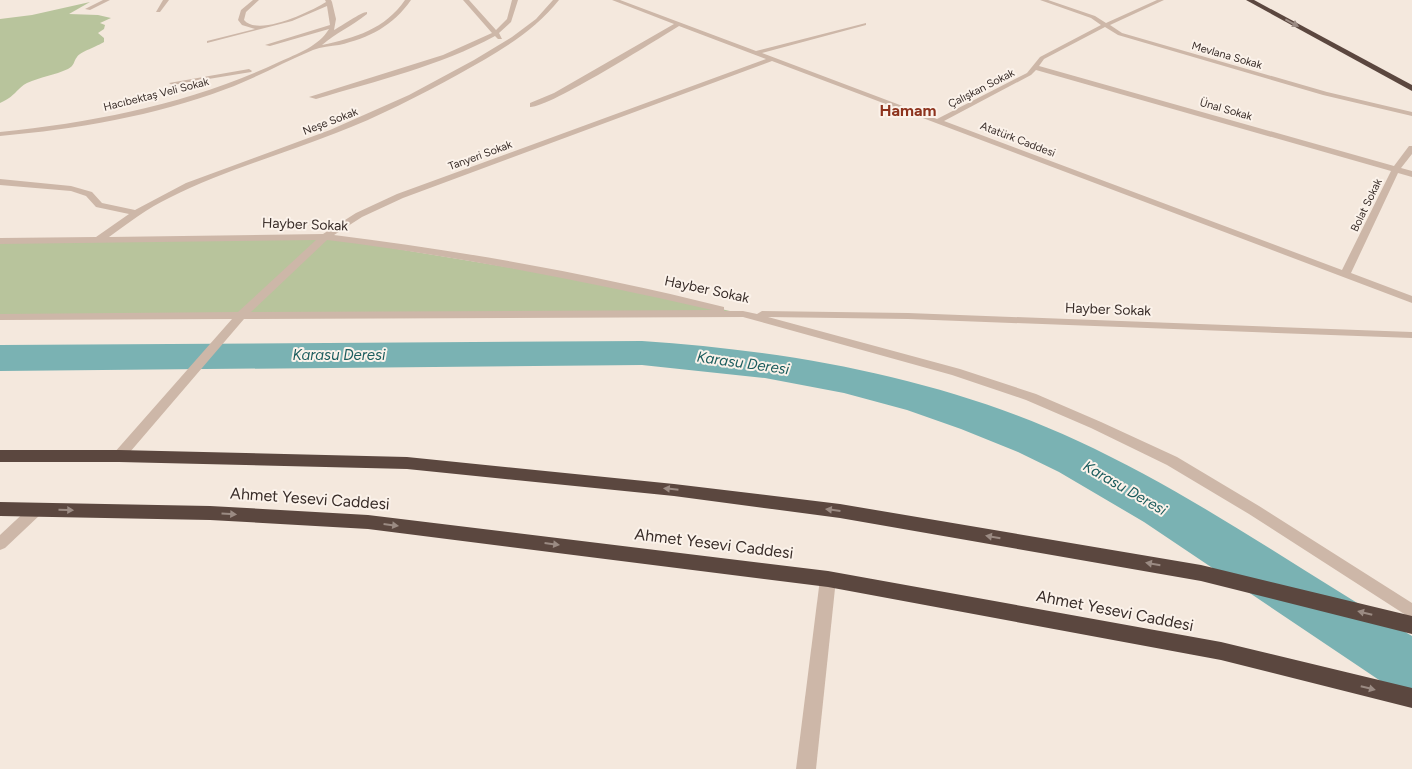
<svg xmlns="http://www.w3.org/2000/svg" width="1412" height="769" font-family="Figtree,sans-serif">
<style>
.green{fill:#b8c49c}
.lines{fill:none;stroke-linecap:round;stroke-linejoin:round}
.canal{fill:#7ab2b3;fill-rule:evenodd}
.minor{fill:#cdb7a8;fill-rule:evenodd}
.highway{fill:#5b473f;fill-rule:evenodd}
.oneway{fill:#9b8b83}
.labels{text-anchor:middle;stroke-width:4;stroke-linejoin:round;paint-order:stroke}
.far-street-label{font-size:11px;fill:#392d29;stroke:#fbf2ea}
.street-label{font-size:14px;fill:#392d29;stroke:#fbf2ea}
.water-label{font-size:15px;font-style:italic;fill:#1b5c5d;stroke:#fbf2ea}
.far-district-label{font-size:16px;font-weight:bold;fill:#8d331d;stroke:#fbf2ea}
.near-street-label{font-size:16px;fill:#392d29;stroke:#fbf2ea}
</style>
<rect width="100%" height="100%" fill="#f4e8dd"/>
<g class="green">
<path d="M90,2L69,14L98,15L111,18L100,23L105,25L104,29L98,33L104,38V42C98,46 80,52 77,57C73,62 75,65 68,69C55,75 40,77 27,83C17,88 15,97 0,103V19L32,15Z"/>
<polygon points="325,237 622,286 743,314 0,317 0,241"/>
</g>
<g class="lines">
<path class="canal" d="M642,341C791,351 942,378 1078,441C1195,495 1301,571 1412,636V696L1391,688L1144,522L1059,472L1018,452L961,429L907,410L844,393L765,378L642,365L0,371V345Z"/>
<g class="minor">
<polygon points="103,0 110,0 90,10 85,9"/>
<polygon points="163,0 169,0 160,12 156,12"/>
<path d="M253,0H259L246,12L244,20C258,37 310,12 326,2L325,0H331L332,2L336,19L334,30C342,26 361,12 367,12V14C352,26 336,33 322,45C355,38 385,29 405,0H411C393,26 369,38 339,45C331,46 321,47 313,50C284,62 256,78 226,89C154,116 77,129 0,136V132C97,122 191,103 279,62C297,54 319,46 329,29L270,46L265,45L330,25L327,6L292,21L207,43V41L255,29L242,25L238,20L241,10Z"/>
<path d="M463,0H469L496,30L507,19L512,0H518L511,22L499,33L502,39H498L495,36C440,66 376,81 316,99L309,97L443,55L492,33Z"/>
<path d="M553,0H559C533,33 495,54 459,74C419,96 378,117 336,133C280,155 223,171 169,198C148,208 128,223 109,237L323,234L356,213L397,194L766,59L679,26C656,40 549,108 530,107V103L554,93L674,24L612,0H620L756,51L866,23V25L762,53L937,119L1027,73L1040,57L1101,25L1091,18L1040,0H1048L1095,16L1106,23L1157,0H1164L1110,25L1122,33L1327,92L1412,112V116L1323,95L1118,35L1105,27L1044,59L1039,66L1394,166L1409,146H1412V154L1401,168L1412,171V177L1398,173L1351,273L1412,296V303L772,61L403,198L362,217L334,235C465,251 596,275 724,307V311H743L757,314L762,311L908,313L1412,332V338L908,319L768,317L960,369L1036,394L1101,422L1177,457L1259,506L1412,603V619L1249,514L1167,465L1091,428L1026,400L952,375L743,317L244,319L124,459H114L112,456L114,453L232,319L0,320V314L238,312L316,240L0,244V238L96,237L129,214L96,207L86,196L71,191L0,185V179L71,186L92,192L102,203L135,210L186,183L330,130L409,95L474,60L512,37L536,19ZM1036,70L1391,171L1342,270L944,121L1031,75ZM327,240C457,256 585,281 712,310L251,312Z"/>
<polygon points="249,69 252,71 251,72 172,85 169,83"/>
<polygon points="36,504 41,506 43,510 41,514 5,548 0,550 0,535 31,506"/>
<polygon points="828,572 834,574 836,579 816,769 796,769 820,579 822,574"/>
</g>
<g class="highway">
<polygon points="1246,0 1254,0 1412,85 1412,91"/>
<polygon points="0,450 119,450 407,457 674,484 840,504 1201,565 1412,616 1412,634 1201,581 840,518 674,496 407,469 119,462 0,462"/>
<polygon points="0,502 210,506 368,515 828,571 1221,642 1412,688 1412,708 1221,660 828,587 368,529 210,520 0,516"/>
</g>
</g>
<defs><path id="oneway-solid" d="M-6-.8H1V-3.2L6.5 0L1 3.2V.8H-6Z" transform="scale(1.25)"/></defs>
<g class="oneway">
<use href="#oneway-solid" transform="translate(1292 23) rotate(28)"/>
<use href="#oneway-solid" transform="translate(671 489) rotate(-174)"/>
<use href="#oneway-solid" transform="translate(66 510) rotate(1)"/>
<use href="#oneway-solid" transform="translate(833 510) rotate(-173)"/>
<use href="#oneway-solid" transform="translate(229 514) rotate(3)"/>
<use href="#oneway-solid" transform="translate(391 525) rotate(7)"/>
<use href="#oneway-solid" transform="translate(993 537) rotate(-170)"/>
<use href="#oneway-solid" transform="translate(552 544) rotate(7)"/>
<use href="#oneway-solid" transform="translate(1153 564) rotate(-170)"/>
<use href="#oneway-solid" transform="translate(1365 613) rotate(-166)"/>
<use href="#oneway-solid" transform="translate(1368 688) rotate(14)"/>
</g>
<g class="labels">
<g class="far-street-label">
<text transform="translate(1227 55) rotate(16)" y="4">Mevlana Sokak</text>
<text transform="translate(981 88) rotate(-27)" y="4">Çalışkan Sokak</text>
<text transform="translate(156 94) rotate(-14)" y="4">Hacıbektaş Veli Sokak</text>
<text transform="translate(1226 109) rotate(16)" y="4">Ünal Sokak</text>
<text transform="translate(330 121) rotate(-21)" y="4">Neşe Sokak</text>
<text transform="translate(1018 139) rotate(21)" y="4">Atatürk Caddesi</text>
<text transform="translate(480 155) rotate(-20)" y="4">Tanyeri Sokak</text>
<text transform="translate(1366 205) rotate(-64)" y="4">Bolat Sokak</text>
</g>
<g class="street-label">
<text transform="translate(305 224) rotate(2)" y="5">Hayber Sokak</text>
<text transform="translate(707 289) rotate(12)" y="5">Hayber Sokak</text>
<text transform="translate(1108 309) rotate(2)" y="5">Hayber Sokak</text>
</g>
<g class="water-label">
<text x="339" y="360">Karasu Deresi</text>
<text transform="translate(743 363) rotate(8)" y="5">Karasu Deresi</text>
<text transform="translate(1125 488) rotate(30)" y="5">Karasu Deresi</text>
</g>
<g class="far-district-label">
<text x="908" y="116">Hamam</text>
</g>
<g class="near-street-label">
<text transform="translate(310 498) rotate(4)" y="6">Ahmet Yesevi Caddesi</text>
<text transform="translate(714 543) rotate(7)" y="6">Ahmet Yesevi Caddesi</text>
<text transform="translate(1115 610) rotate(11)" y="6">Ahmet Yesevi Caddesi</text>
</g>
</g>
</svg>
